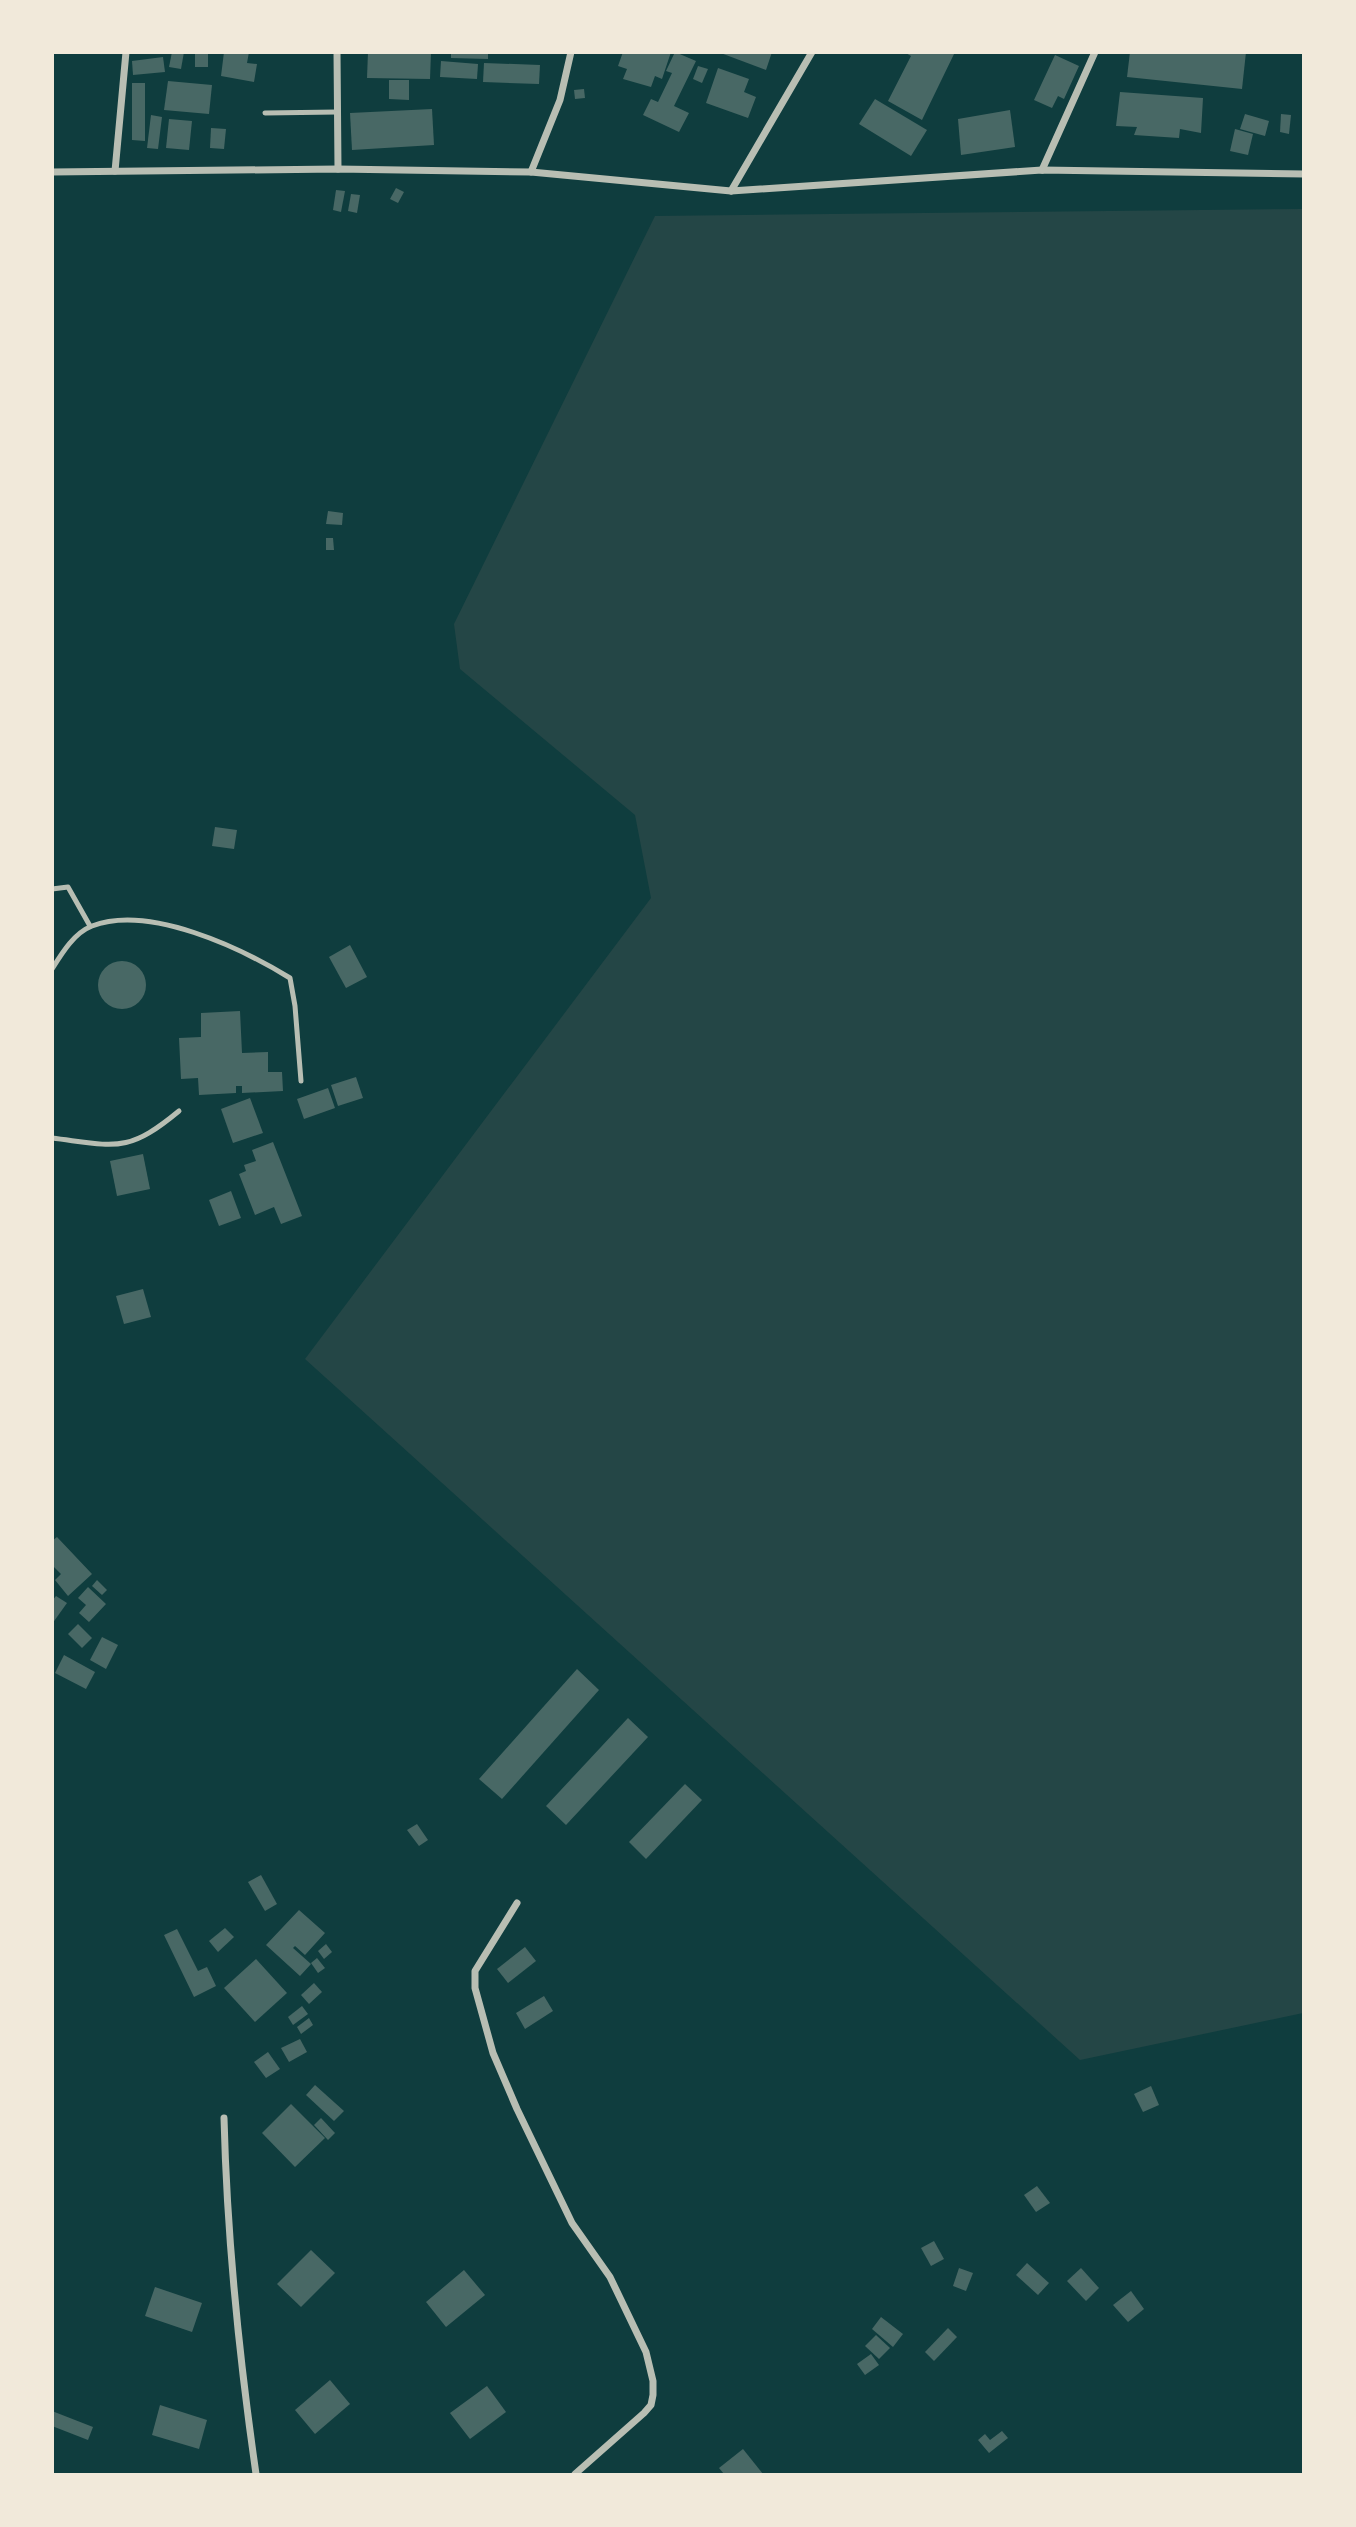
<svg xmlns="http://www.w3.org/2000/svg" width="1356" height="2527" font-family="'Noto Serif',serif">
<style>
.green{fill:#244646}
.building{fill:#486865}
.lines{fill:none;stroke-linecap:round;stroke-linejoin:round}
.service{stroke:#b8beb3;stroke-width:5}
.minor{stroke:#b8beb3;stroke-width:7}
</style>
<rect width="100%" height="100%" fill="#0f3d3e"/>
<polygon class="green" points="1303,209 1303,2013 1080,2060 305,1359 651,898 635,815 460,669 454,624 655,216"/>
<g class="building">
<polygon points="172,52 184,52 181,69 169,67"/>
<rect x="195" y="52" width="13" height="15"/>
<polygon points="224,52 249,52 247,63 257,64 254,82 221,76"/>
<polygon points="368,52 431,52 430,79 367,78"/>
<polygon points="451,52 488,52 488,59 451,58"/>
<polygon points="623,52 671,52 662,79 655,76 651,87 623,79 627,69 618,66"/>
<polygon points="675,52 696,61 674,106 689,113 679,132 643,115 651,99 658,102 672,73 666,71"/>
<polygon points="718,52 772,52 766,70"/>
<polygon points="904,52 955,52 922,120 888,101 911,56"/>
<polygon points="1130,52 1246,52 1242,89 1127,77"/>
<polygon points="1055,55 1079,66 1064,99 1058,96 1052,108 1034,100"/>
<polygon points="163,57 165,72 133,75 132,61"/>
<polygon points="441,61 478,64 477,79 440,77"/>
<polygon points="484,63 540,65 539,84 483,82"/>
<polygon points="698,66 708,69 702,83 693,79"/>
<polygon points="718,68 749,79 744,92 756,97 748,118 706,103"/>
<polygon points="389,80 409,80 409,100 389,99"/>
<polygon points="168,81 212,85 209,114 164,110"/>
<polygon points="132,83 145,83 145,141 132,140"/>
<polygon points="584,89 585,98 575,99 574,90"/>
<polygon points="1120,92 1203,98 1201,133 1180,129 1179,138 1134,135 1137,127 1116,126"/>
<polygon points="875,99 927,130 911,156 859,124"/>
<polygon points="432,109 434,145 352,150 350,113"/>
<polygon points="1010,110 1015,147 961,155 958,119"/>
<polygon points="1245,114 1269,121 1265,136 1240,129"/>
<polygon points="1281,114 1291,115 1289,134 1280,132"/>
<polygon points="151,115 162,117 158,149 147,148"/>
<polygon points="169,119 192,121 189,150 166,148"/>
<polygon points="211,128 226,129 224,149 210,148"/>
<polygon points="1235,129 1253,134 1248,155 1230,151"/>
<polygon points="396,188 404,192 398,203 390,199"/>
<polygon points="336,190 345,191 341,212 333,210"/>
<polygon points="351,194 360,195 357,213 348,211"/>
<polygon points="328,511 343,513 342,525 326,524"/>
<polygon points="326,538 333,538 334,550 326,550"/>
<polygon points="215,827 237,830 234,849 212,846"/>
<polygon points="350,945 367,977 346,988 329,957"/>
<circle cx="122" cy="985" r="24"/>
<polygon points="240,1011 242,1053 268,1052 268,1072 282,1072 283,1091 242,1093 242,1086 236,1086 236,1093 199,1095 198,1078 181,1079 179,1038 201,1037 201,1013"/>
<polygon points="356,1077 363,1098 338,1106 331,1085"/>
<polygon points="328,1088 335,1108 304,1119 297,1099"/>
<polygon points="250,1098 263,1133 233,1143 221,1109"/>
<polygon points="273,1142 302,1216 281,1224 274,1207 255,1215 239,1174 246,1171 244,1165 256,1161 252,1150"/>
<polygon points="143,1154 150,1189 117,1196 110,1161"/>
<polygon points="231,1191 241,1218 219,1226 209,1200"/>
<polygon points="143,1289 151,1317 124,1324 116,1296"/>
<polygon points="57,1537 92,1574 68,1596 55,1580 61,1574 52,1565 52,1541"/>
<polygon points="97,1580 107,1590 102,1595 92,1586"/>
<polygon points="88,1587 106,1604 89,1622 79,1613 86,1605 78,1598"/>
<polygon points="56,1596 67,1603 52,1624 52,1601"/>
<polygon points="78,1624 92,1638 82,1648 68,1634"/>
<polygon points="102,1637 118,1645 106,1669 90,1660"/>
<polygon points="64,1655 95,1672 86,1689 55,1673"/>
<polygon points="577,1669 599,1690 502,1799 479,1779"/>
<polygon points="628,1718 648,1737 566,1825 546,1806"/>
<polygon points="685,1784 702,1800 646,1859 629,1842"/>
<polygon points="417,1824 428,1840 419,1846 407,1830"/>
<polygon points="261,1875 277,1904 265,1911 248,1882"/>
<polygon points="299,1910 325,1933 305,1955 295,1946 293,1948 311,1964 300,1976 266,1945"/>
<polygon points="225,1928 234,1937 218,1952 209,1941"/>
<polygon points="177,1929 198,1971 207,1967 216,1986 194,1997 164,1935"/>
<polygon points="326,1944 332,1952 324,1959 318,1951"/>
<polygon points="525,1947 536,1961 508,1983 497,1969"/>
<polygon points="317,1958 325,1968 318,1973 311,1963"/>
<polygon points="256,1959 287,1993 255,2022 224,1988"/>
<polygon points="314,1983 322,1992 309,2004 301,1995"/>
<polygon points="544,1996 553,2011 525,2029 516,2013"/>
<polygon points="302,2006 308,2014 293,2025 288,2017"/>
<polygon points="309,2018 313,2025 301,2034 297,2027"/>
<polygon points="300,2039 307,2052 289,2062 281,2048"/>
<polygon points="268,2052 280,2069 266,2078 254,2062"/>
<polygon points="315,2085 344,2111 334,2121 306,2095"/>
<polygon points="1151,2086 1159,2105 1143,2112 1134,2094"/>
<polygon points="291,2104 325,2138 295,2167 262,2133"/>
<polygon points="321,2118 335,2133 328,2140 314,2125"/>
<polygon points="1037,2186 1050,2203 1036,2212 1024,2195"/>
<polygon points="934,2241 944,2259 931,2266 921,2248"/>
<polygon points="311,2250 335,2273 301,2307 277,2284"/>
<polygon points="1027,2263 1049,2283 1038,2295 1016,2275"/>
<polygon points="959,2268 973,2273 966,2291 953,2286"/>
<polygon points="1081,2268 1099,2288 1086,2301 1067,2281"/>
<polygon points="464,2270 485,2295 446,2327 426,2302"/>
<polygon points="155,2287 202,2303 192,2332 145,2316"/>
<polygon points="1131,2291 1144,2309 1128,2322 1113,2305"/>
<polygon points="881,2317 903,2334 893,2347 872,2329"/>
<polygon points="948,2328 957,2337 934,2361 925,2352"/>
<polygon points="876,2335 890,2348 879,2359 865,2346"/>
<polygon points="871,2354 879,2365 865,2375 857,2364"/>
<polygon points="330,2380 350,2404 315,2434 295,2410"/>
<polygon points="487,2386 506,2412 470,2439 450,2413"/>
<polygon points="160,2405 207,2420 199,2449 152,2435"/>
<polygon points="52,2411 93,2427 88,2440 52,2426"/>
<polygon points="1002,2431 1008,2438 989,2453 978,2440 985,2434 990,2440"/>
<polygon points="743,2449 763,2474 724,2474 719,2468"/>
</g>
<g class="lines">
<g class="service">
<polyline points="265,113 337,112"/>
<polyline points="52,889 68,887 90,926"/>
<path d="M52,969C62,953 74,933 92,926C149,904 241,948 290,978L295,1006L301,1081"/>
<path d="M52,1138C116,1146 127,1154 179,1111"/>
</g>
<g class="minor">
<polyline points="337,52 338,169"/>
<polyline points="1042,170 1095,52"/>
<polyline points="115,171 126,52"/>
<polyline points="52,172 338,169 531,172 731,191 1042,170 1304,174"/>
<polyline points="531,172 560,100 571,52"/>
<polyline points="731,191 812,52"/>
<polyline points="517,1903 475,1971 475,1988 493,2053 517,2109 572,2223 610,2277 646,2352 653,2381 653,2395 651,2405 644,2413 575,2474"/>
<path d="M224,2118C227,2237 239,2356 256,2474"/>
</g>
</g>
<rect width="1356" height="2527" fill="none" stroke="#f1e9da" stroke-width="108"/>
</svg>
